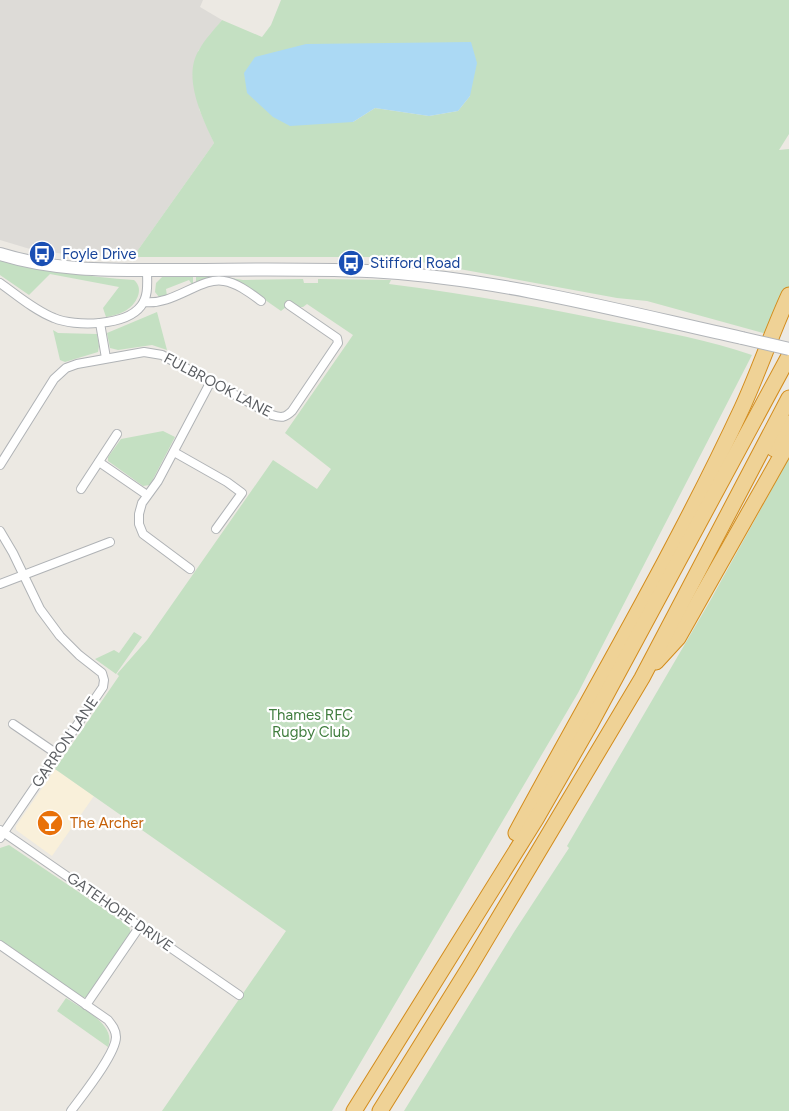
<svg xmlns="http://www.w3.org/2000/svg" width="789" height="1111" font-family="Figtree,sans-serif">
<style>
.commercial{fill:#f9f0da}
.industrial{fill:#dddbd7}
.green{fill:#c4e0c2;fill-rule:evenodd}
.water{fill:#abd9f4}
.lines{fill:none;stroke-linecap:round;stroke-linejoin:round}
.minor-casing{stroke:#b0b3b6;stroke-width:10}
.secondary-casing{stroke:#b2b5b9;stroke-width:14}
.motorway-casing{stroke:#d38c1c;stroke-width:17}
.minor{stroke:#fff;stroke-width:8}
.secondary{stroke:#fff;stroke-width:12}
.motorway{stroke:#efd296;stroke-width:15}
.secondary-bridge-casing{stroke:#b2b5b9;stroke-width:14;stroke-linecap:butt}
.secondary-bridge{stroke:#fff;stroke-width:12}
.labels{text-anchor:middle;stroke-width:4.5;stroke-linejoin:round;paint-order:stroke}
.transit-label{font-size:15px;fill:#164399;stroke:#fff;text-anchor:start}
.street-label{font-size:15px;fill:#5b5e62;stroke:#fff}
.park-label{font-size:15px;fill:#407d3e;stroke:#fff}
.food-label{font-size:15px;fill:#c56008;stroke:#fff;text-anchor:start}
</style>
<rect width="100%" height="100%" fill="#ece9e3"/>
<polygon class="commercial" points="55,769 94,796 52,856 16,830 16,826"/>
<polygon class="industrial" points="0,0 203,0 200,7 222,20 198,51 199,109 214,143 133,257 78,256 30,249 0,240"/>
<g class="green">
<path d="M281,0H789V134L779,150L789,149V287L767,334L647,301L617,298L394,257H133L214,143C202,117 182,77 199,50C205,39 214,30 222,20L262,37L271,25ZM255,57L470,96L458,111L429,116L375,108L353,122Z"/>
<path d="M0,260C45,270 88,277 134,280C145,289 136,305 125,311C120,314 112,316 106,317L103,308L119,287L50,274L29,295L0,275Z"/>
<polygon points="193,275 193,286 189,280 166,289 167,296 159,297 155,292 156,283 163,276"/>
<path d="M196,275H212L243,280L303,279L304,283H318V279L391,280L389,284C466,294 542,307 619,323C664,332 709,340 752,355L578,693L332,1111H162L286,931L55,769L119,676L117,674L147,640L273,460L317,489L331,469L285,433L353,335L307,304L303,307H298L291,303L281,311L258,295L229,280L196,285Z"/>
<polygon points="157,312 167,350 152,345 118,350 110,348 107,333"/>
<polygon points="53,330 58,333 97,334 99,346 98,352 65,362 60,360"/>
<polygon points="163,431 175,437 150,485 143,486 108,461 108,457 121,439"/>
<polygon points="789,458 789,1111 404,1111 514,932 569,848 567,846 710,601"/>
<polygon points="134,632 142,637 116,674 95,659 114,650 119,653"/>
<polygon points="9,845 129,926 131,934 86,997 83,998 0,941 0,848"/>
<path d="M66,998C82,1009 117,1024 108,1047L57,1011Z"/>
</g>
<polygon class="water" points="471,42 477,63 470,96 458,111 429,116 375,108 353,122 290,126 273,117 247,93 244,73 255,57 306,44"/>
<g class="lines">
<g class="minor-casing">
<g id="minor">
<path d="M0,283C17,295 34,310 54,318C75,327 126,326 141,306C149,296 147,282 147,270"/>
<path d="M144,302C173,306 202,276 224,281C237,283 250,293 261,301"/>
<polyline points="100,323 106,358"/>
<polyline points="174,452 227,482 242,493 216,529"/>
<polyline points="99,462 147,495"/>
<path d="M0,465L54,379L66,368L77,364L144,352L162,355L272,415C281,418 285,418 292,411L338,343L337,338L289,305"/>
<polyline points="81,489 117,434"/>
<polyline points="0,531 13,553 40,609 60,636 79,655 102,673 104,680 103,687 0,838"/>
<polyline points="190,569 143,534 139,524 139,514 142,503 158,481 211,381"/>
<polyline points="0,584 110,542"/>
<polyline points="13,724 57,754"/>
<polyline points="0,830 239,995"/>
<path d="M0,945L108,1020C112,1025 116,1030 116,1037C116,1054 82,1096 71,1111"/>
<polyline points="86,1005 140,926"/>
</g>
</g>
<g class="secondary-casing">
<path id="secondary" d="M0,254C57,272 116,270 176,270C245,270 315,268 384,272C505,280 624,312 742,338"/>
</g>
<g class="motorway-casing">
<g id="motorway">
<polyline points="774,449 789,423"/>
<polyline points="656,662 678,638 789,442"/>
<path d="M516,833C592,692 674,554 742,408C759,371 772,332 789,295"/>
<polyline points="354,1111 536,819 591,723 789,356"/>
<polyline points="380,1111 469,968 642,678 789,398"/>
</g>
</g>
<use href="#minor" class="minor"/>
<use href="#secondary" class="secondary"/>
<use href="#motorway" class="motorway"/>
<g class="secondary-bridge-casing">
<polyline id="secondary-bridge" points="742,338 789,349"/>
</g>
<use href="#secondary-bridge" class="secondary-bridge"/>
</g>
<defs>
<g id="bus-disc" transform="scale(1.35)"><circle r="9.5" fill="#1a4fb4" stroke="#fff"/><path d="M-5-6H5V4H4V6H2V4H-2V6H-4V4H-5ZM-3.5-4V0h7V-4ZM-3.5 1.2v1.5H-2V1.2ZM2 1.2v1.5H3.5V1.2Z" fill="#fff"/></g>
<g id="bar-disc" transform="scale(1.35)"><circle r="9.5" fill="#e8710a" stroke="#fff"/><path d="M-6-5H6L.8 .8V4.5H3.5V6h-7V4.5H-.8V.8Z" fill="#fff"/></g>
</defs>
<g fill-rule="evenodd">
<use href="#bus-disc" x="42" y="254"/>
<use href="#bus-disc" x="351" y="263"/>
<use href="#bar-disc" x="50" y="823"/>
</g>
<g class="labels">
<g class="transit-label">
<text x="62" y="259">Foyle Drive</text>
<text x="370" y="268">Stifford Road</text>
</g>
<g class="street-label">
<text transform="translate(218 385) rotate(28)" y="5">FULBROOK LANE</text>
<text transform="translate(65 742) rotate(-56)" y="5">GARRON LANE</text>
<text transform="translate(120 912) rotate(35)" y="5">GATEHOPE DRIVE</text>
</g>
<g class="park-label">
<text x="311" y="720">Thames RFC<tspan x="311" dy="17">Rugby Club</tspan></text>
</g>
<g class="food-label">
<text x="70" y="828">The Archer</text>
</g>
</g>
</svg>
